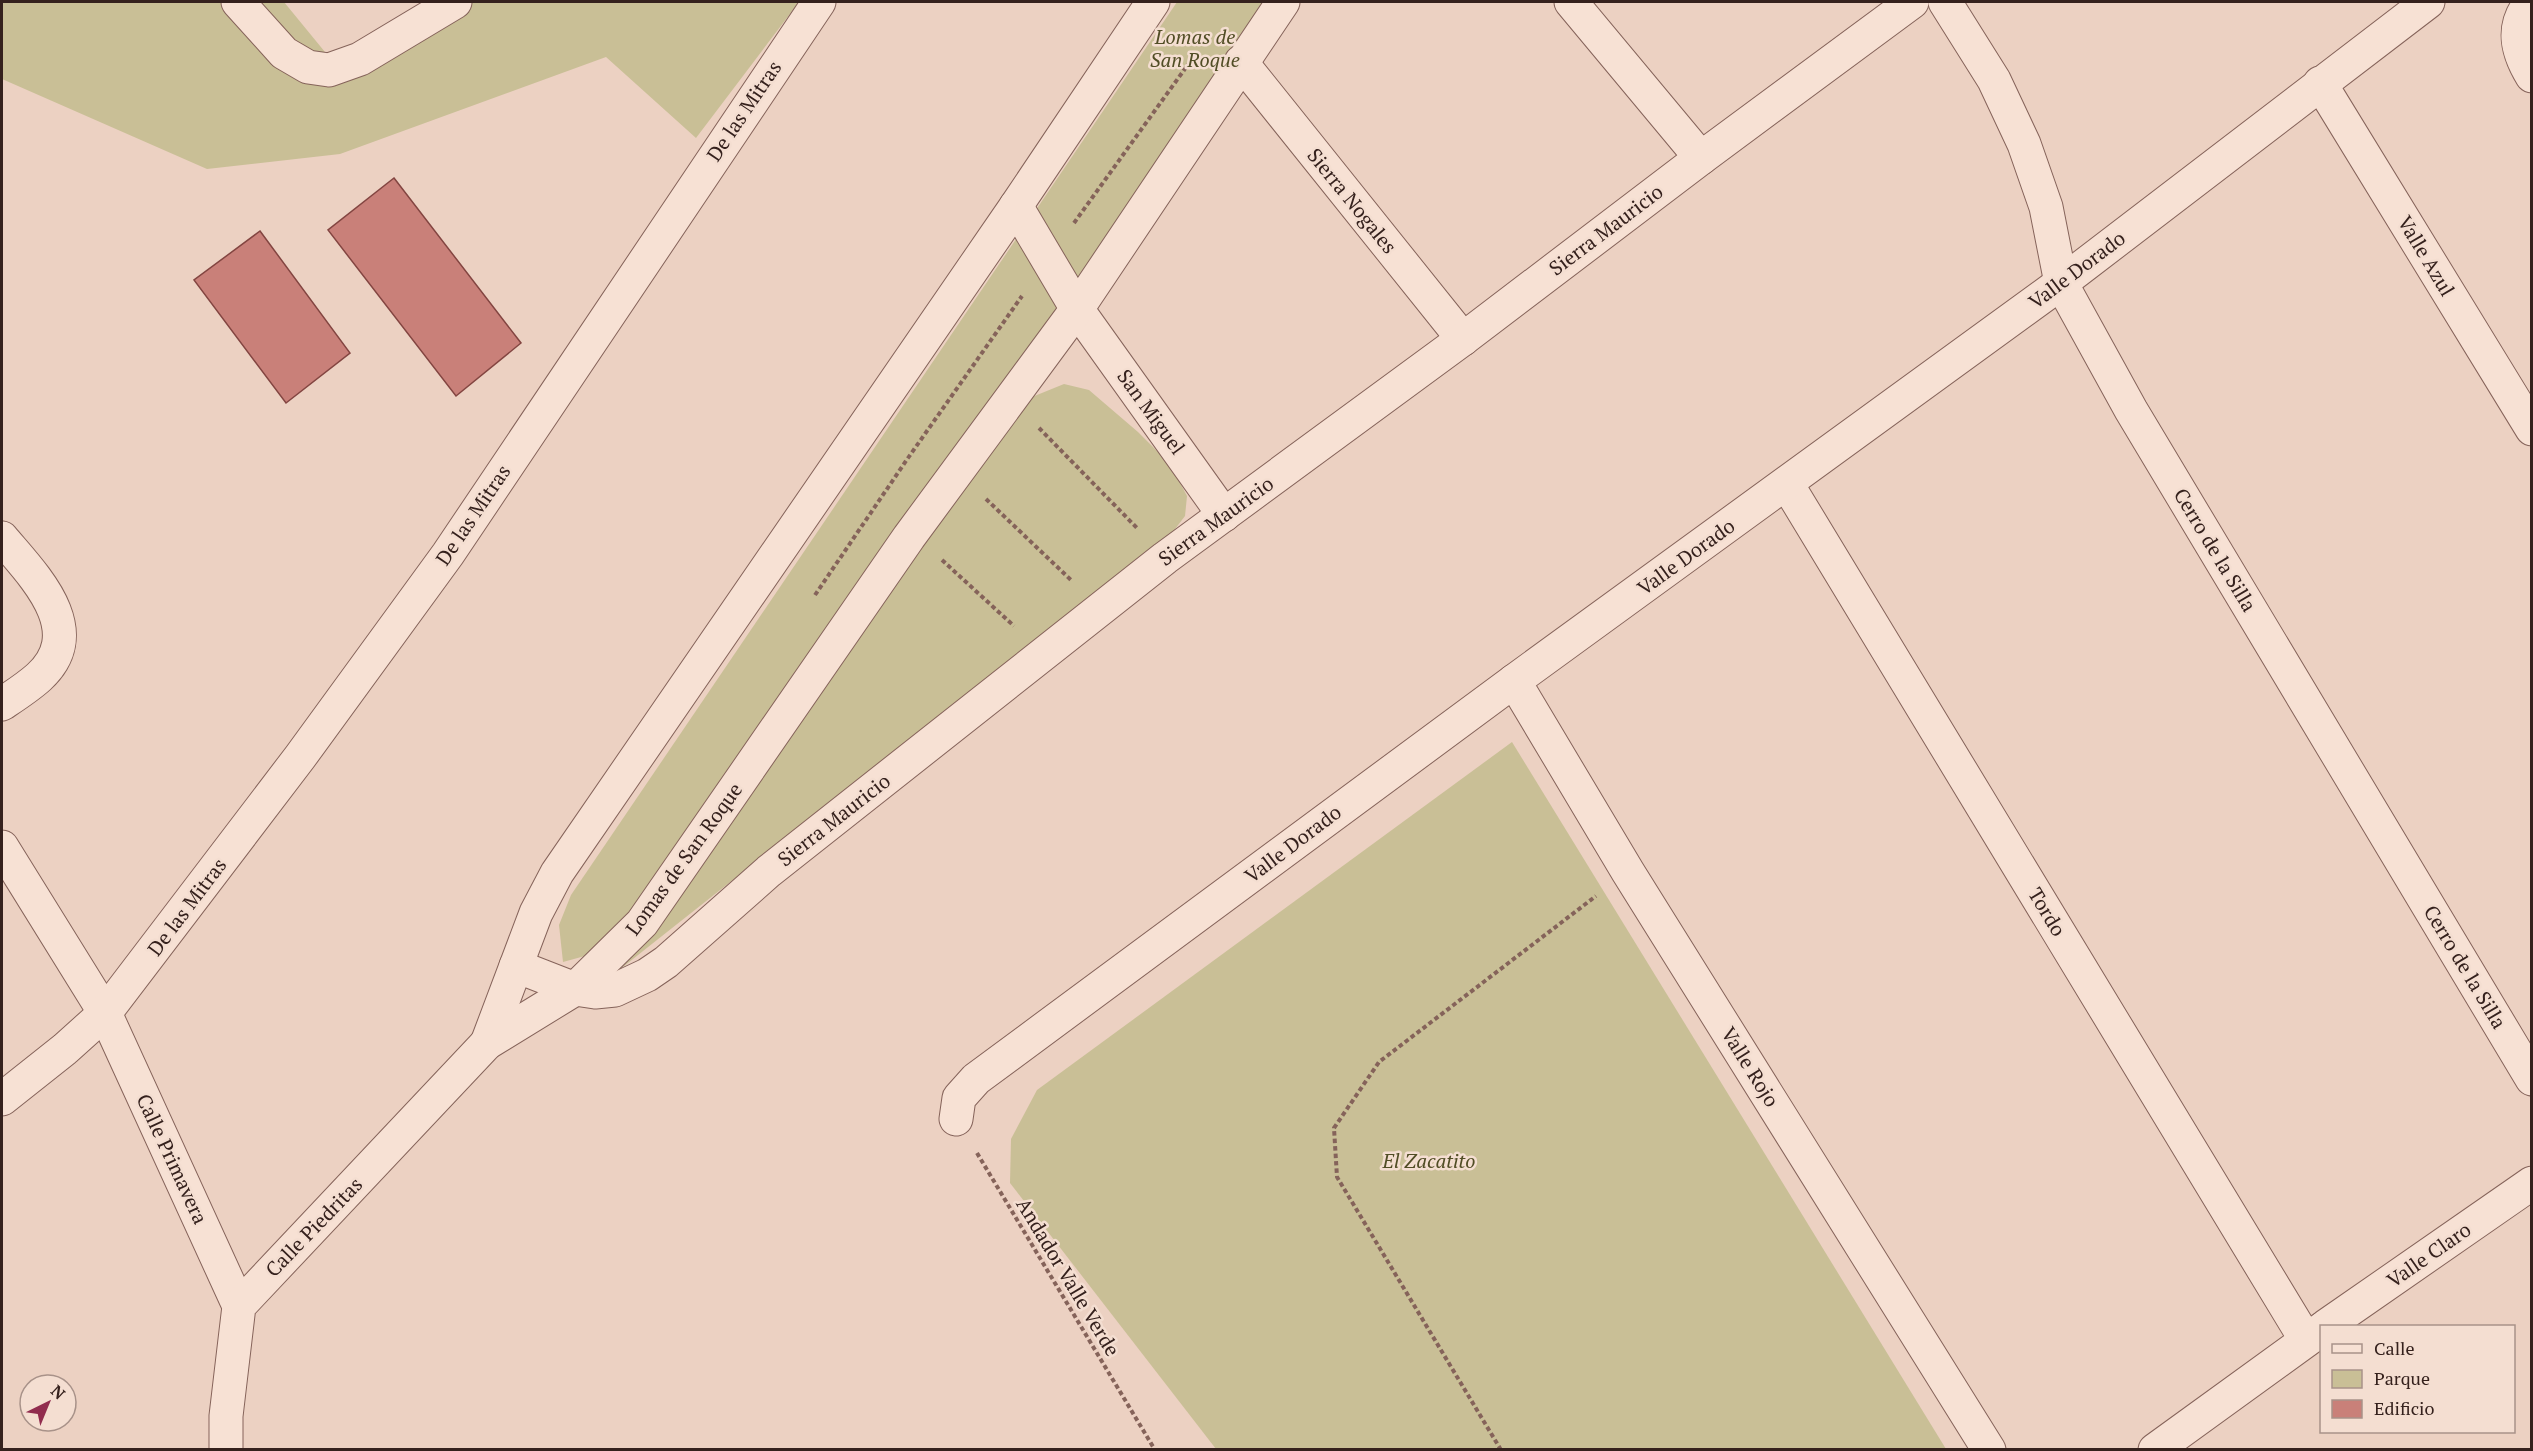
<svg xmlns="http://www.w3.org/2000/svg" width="2533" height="1451" font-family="'PT Serif',serif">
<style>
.green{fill:#c9bf96}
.building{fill:#c98079;stroke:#834541;stroke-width:1.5}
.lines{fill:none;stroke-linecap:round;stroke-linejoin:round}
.minor-casing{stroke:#85635a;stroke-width:35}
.path{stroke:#85635a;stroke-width:4;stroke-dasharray:4.5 3;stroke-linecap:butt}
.minor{stroke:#f7e1d4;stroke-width:33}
.labels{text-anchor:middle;stroke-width:5;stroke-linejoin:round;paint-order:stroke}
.park-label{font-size:20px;font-style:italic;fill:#514d25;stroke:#f4ded1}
.street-label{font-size:20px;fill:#35211d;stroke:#f4ded1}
</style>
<rect width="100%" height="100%" fill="#ecd1c2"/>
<g class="green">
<polygon points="2,2 284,2 343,74 474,2 799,2 696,138 606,57 340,154 207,169 2,79"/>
<polygon points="1177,2 1279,2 614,948 563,962 559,925 571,895"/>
<polygon points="1064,384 1089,390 1138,432 1170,464 1187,496 1185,516 1159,550 1032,643 614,974 1015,404"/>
<polygon points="1512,742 1946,1449 1216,1449 1010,1183 1011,1139 1037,1090"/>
</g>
<g class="building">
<polygon points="394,178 521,343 456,396 328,230"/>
<polygon points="260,231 350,353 286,403 194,280"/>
</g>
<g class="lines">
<g class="minor-casing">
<g id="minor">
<polyline points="238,2 284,53 308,67 329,70 360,59 455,2"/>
<polyline points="1571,2 1701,158"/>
<polyline points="1945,2 1994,80 2024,144 2046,207 2061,283 2131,410 2532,1079"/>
<path d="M2531,2C2511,26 2516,50 2532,76"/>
<polyline points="1241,62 1463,339"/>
<polyline points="2320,83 2532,429"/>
<polyline points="1016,206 1077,309 1224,515"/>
<polyline points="1787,484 2306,1340"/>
<path d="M2,538C33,575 90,630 39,677C28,687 14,696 2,704"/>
<polyline points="1514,681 1628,872 1989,1450"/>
<polyline points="2,847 105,1013 239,1306"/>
<polyline points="516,966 575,989 595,992 615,990 647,975 666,962 769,871 1165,558 1463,339 1701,158 1912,2"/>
<polyline points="487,1043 536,913 557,873 1016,206 1153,2"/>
<polyline points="2,1099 65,1049 105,1013 300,757 448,554 819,2"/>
<polyline points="956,1119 959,1098 976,1079 1514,681 2061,283 2428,2"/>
<polyline points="2326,1326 2532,1183"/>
<polyline points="226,1450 226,1416 239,1306 487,1043 575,989 642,923 909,537 1077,309 1283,2"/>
<polyline points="2155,1450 2322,1329"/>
</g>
</g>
<g class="path">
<polyline points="1074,223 1192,59"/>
<polyline points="1039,428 1137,528"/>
<polyline points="986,499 1072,581"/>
<polyline points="942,560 1014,626"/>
<polyline points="815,595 908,458 1022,296"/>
<polyline points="977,1153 1155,1450"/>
<polyline points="1501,1450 1337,1177 1334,1128 1379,1062 1596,896"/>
</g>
<use href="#minor" class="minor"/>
</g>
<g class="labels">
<g class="park-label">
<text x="1195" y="44">Lomas de<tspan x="1195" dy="23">San Roque</tspan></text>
<text x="1429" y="1168">El Zacatito</text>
</g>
<g class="street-label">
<text transform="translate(744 111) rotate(-56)" y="7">De las Mitras</text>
<text transform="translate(1352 201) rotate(51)" y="7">Sierra Nogales</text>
<text transform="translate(1606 230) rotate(-37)" y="7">Sierra Mauricio</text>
<text transform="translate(2426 256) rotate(59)" y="7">Valle Azul</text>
<text transform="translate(2077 270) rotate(-37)" y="7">Valle Dorado</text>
<text transform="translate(1151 412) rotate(54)" y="7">San Miguel</text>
<text transform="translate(473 515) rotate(-56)" y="7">De las Mitras</text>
<text transform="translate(1216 521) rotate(-36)" y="7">Sierra Mauricio</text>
<text transform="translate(2215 550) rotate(59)" y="7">Cerro de la Silla</text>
<text transform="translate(1686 557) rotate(-36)" y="7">Valle Dorado</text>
<text transform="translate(834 820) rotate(-38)" y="7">Sierra Mauricio</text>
<text transform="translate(1293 844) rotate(-37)" y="7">Valle Dorado</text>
<text transform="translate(684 859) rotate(-54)" y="7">Lomas de San Roque</text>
<text transform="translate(187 907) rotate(-53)" y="7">De las Mitras</text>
<text transform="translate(2047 912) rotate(59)" y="7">Tordo</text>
<text transform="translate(2465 967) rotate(59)" y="7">Cerro de la Silla</text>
<text transform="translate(1750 1067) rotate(58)" y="7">Valle Rojo</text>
<text transform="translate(172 1159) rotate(65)" y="7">Calle Primavera</text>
<text transform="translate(314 1227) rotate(-46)" y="7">Calle Piedritas</text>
<text transform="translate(2429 1255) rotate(-35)" y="7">Valle Claro</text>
<text transform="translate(1068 1277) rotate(59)" y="7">Andador Valle Verde</text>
</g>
</g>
<rect width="2533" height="1451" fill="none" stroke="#35211d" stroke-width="6"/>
<rect x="2320" y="1325" width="195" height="108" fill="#f4ded1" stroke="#a89289" stroke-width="1.5"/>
<rect x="2332" y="1344" width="30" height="9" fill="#f7e1d4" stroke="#a89289" stroke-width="1.5"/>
<text x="2374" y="1355" font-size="18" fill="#35211d">Calle</text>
<rect x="2332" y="1370" width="30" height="18" fill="#c9bf96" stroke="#a89289" stroke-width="1.5"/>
<text x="2374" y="1385" font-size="18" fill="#35211d">Parque</text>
<rect x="2332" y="1400" width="30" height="18" fill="#c98079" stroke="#a89289" stroke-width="1.5"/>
<text x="2374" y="1415" font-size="18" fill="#35211d">Edificio</text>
<g transform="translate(48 1403) rotate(43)"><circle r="28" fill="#f4ded1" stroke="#a89289" stroke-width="1.5"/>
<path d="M0-4.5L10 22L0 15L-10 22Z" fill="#912c4e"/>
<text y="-9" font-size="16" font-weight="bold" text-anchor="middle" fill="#35211d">N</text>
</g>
</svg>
